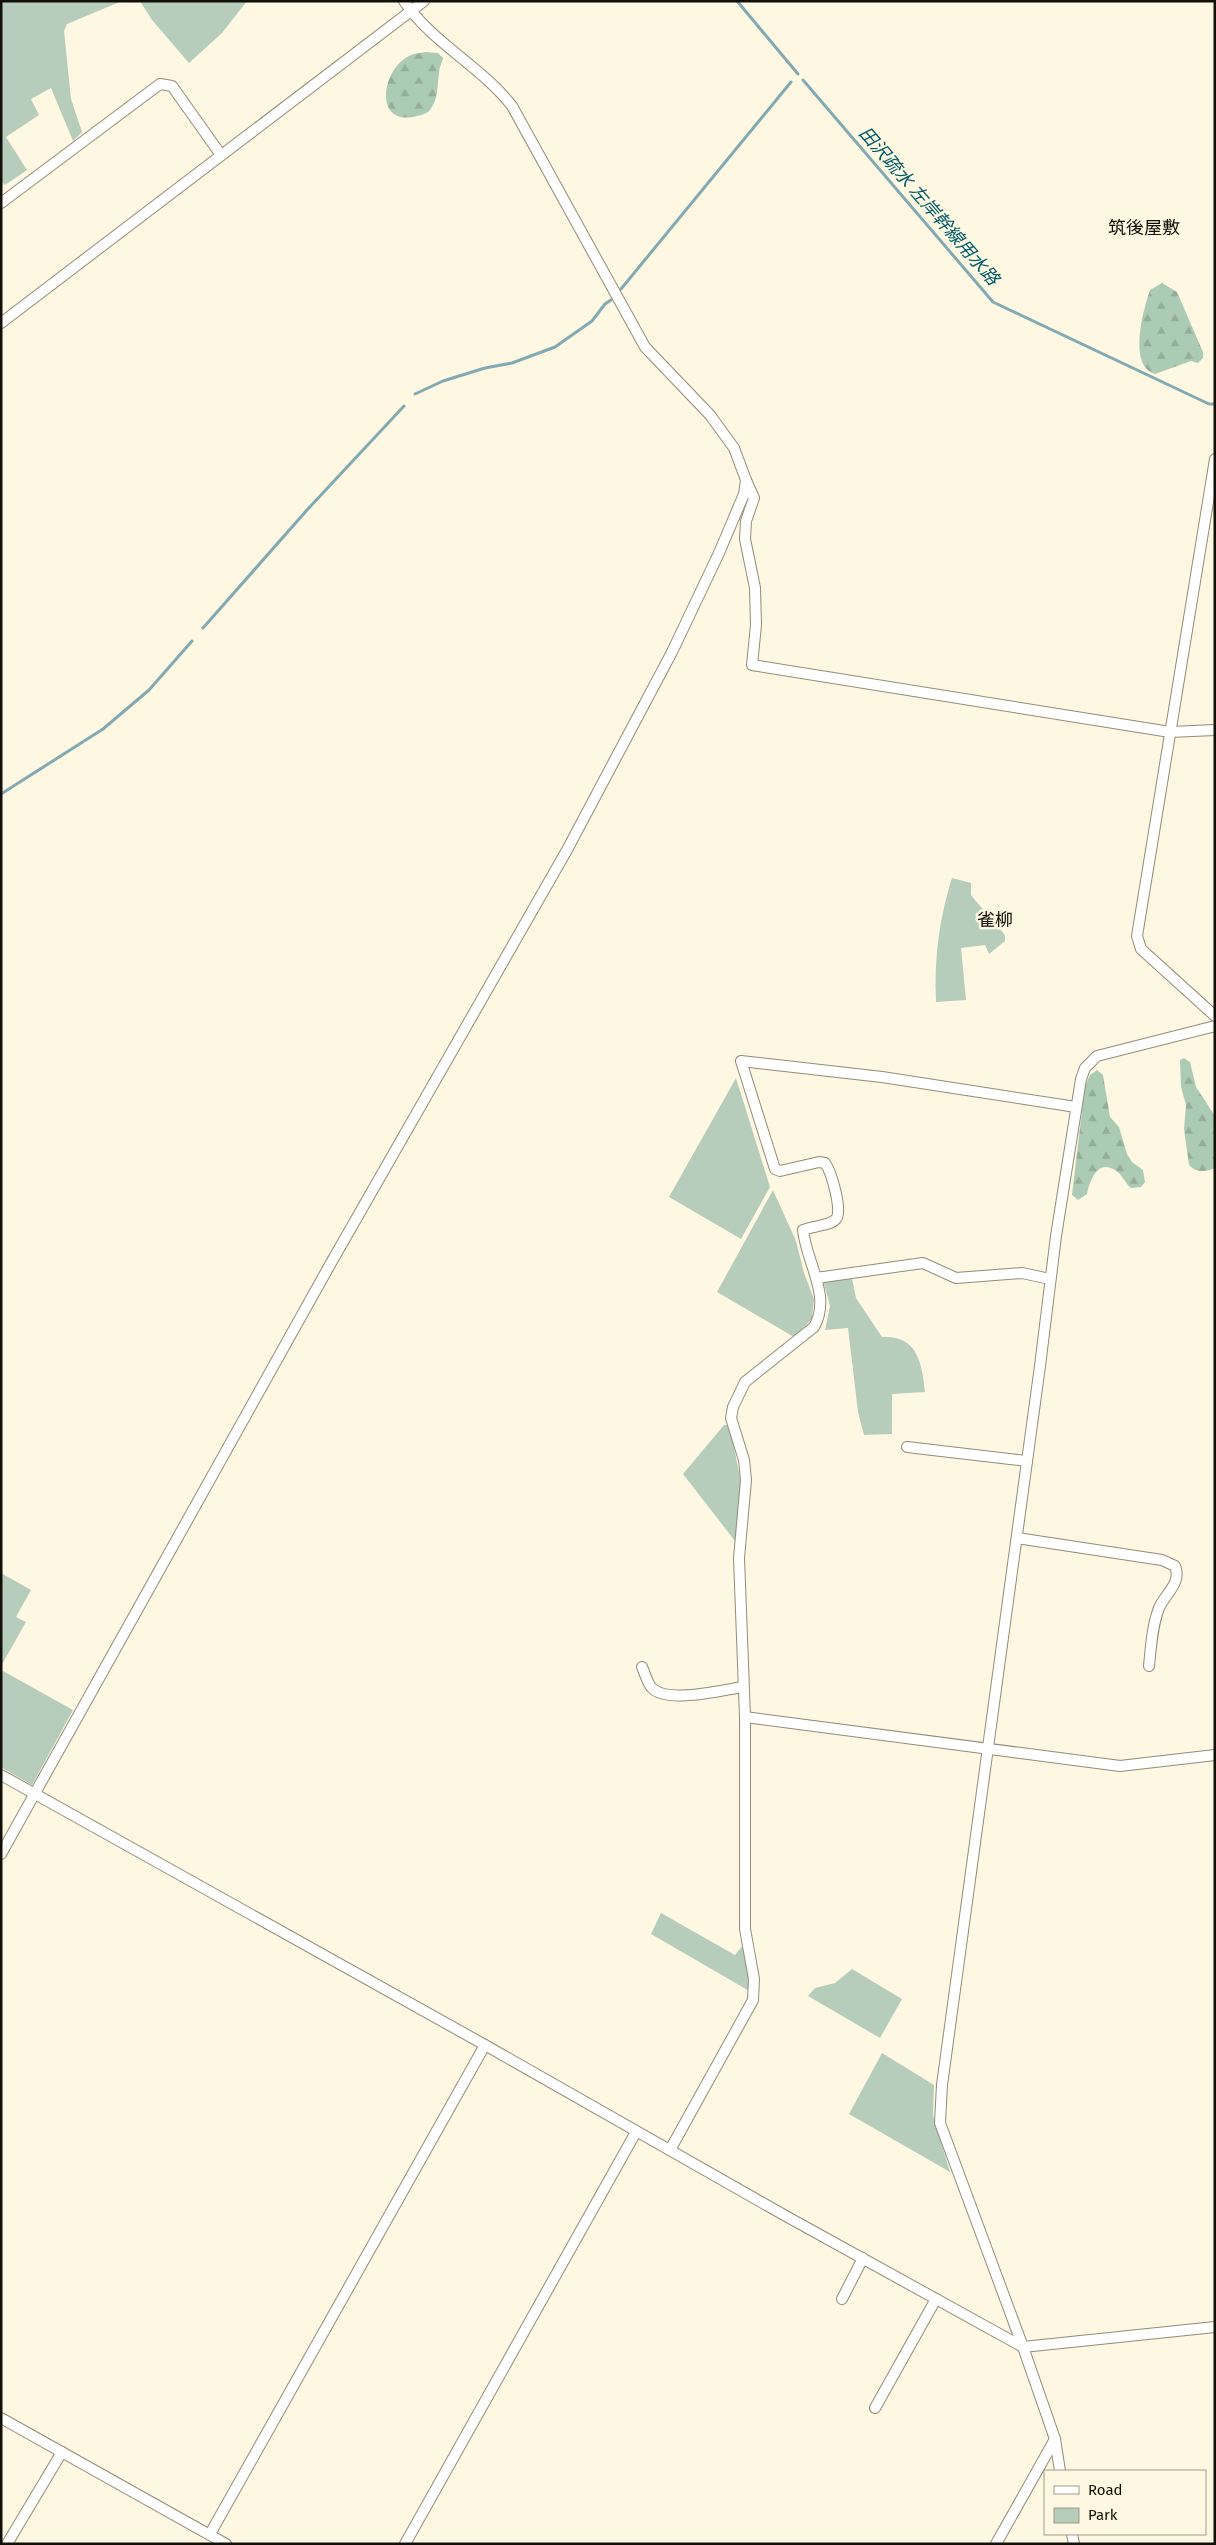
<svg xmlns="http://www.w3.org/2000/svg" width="1216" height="2545" font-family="'Fira Sans','Noto Sans JP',sans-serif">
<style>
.green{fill:#b6cdbc}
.forest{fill:url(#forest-firs)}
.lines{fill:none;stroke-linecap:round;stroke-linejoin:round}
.stream{stroke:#82aab4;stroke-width:3}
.minor-casing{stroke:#918c79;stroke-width:12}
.minor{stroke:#fff;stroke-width:10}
.labels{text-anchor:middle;stroke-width:5;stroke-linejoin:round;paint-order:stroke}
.water-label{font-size:18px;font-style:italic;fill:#015a6a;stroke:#fef8e3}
.neighbourhood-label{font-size:18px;fill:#110f08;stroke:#fef8e3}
</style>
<defs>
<pattern id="forest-firs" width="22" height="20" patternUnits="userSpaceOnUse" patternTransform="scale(1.25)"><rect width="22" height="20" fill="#accbb4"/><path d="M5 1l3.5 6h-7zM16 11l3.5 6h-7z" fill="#93ad99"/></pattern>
</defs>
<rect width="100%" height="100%" fill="#fef8e3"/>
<g class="green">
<polygon points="1,1 122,1 67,24 64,31 71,99 82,132 73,141 51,88 31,99 39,115 6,137 27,170 5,185 1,181"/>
<polygon points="140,1 247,1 222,33 189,63 152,20"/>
<path d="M952,878L971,883V895L975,900L1005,935V941L989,954L985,945L961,948L966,1000L936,1002C934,959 939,919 952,878Z"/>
<polygon points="736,1078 770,1187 741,1239 669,1197"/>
<polygon points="773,1190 796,1241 804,1273 814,1299 812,1319 794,1337 717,1292"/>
<path d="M852,1278L856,1298L882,1337C917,1335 922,1362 925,1392L892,1394V1434L864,1435L858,1412L848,1328L825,1330L830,1306L823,1280Z"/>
<polygon points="724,1425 727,1425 731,1432 742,1488 735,1541 683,1474"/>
<polygon points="1,1573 31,1590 16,1617 26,1622 1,1666"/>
<polygon points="3,1671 73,1710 32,1785 1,1767 1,1675"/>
<polygon points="661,1913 735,1955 742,1946 750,1975 751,1992 651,1934"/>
<polygon points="852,1969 902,1999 880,2038 808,1996 815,1988 835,1983"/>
<polygon points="882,2053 934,2085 933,2115 950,2172 849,2114"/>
</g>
<g class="forest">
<path d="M426,52L438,53L443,58C442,63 439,68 439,73C437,86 439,98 430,110C427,114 418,116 413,117C373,124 382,67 411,55C415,53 421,53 426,52Z"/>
<path d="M1162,283L1177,292L1203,352V358L1198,363L1191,361L1155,374C1128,366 1143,310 1150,290Z"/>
<path d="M1184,1058L1190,1062L1196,1087L1215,1116V1168C1206,1172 1196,1173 1189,1165L1184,1129L1186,1105L1181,1087L1180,1060Z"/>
<path d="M1097,1070L1103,1075L1110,1117L1119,1127L1127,1154L1132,1162L1143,1170L1145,1182L1141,1187L1131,1188C1125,1183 1122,1174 1115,1170C1097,1159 1090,1181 1087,1194L1078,1200L1072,1195L1085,1086L1090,1075Z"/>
</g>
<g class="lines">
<g class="stream">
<polyline points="737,1 798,74"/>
<polyline points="803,80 993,302 1209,404 1215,404"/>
<polyline points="621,289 791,82"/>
<polyline points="415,394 443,381 485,368 512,363 555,347 592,321 605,304 611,300"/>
<polyline points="203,628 307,510 404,406"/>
<polyline points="1,794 103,729 149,690 192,641"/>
</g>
<g class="minor-casing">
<g id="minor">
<polyline points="1,203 160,84 172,86 221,155"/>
<polyline points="1,323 424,1"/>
<polyline points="1215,459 1137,936 1141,949 1215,1016"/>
<polyline points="746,480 754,498 746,521 745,539 755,588 756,625 752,665 1170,732 1215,730"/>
<polyline points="816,1278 923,1263 956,1278 1022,1273 1050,1279"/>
<polyline points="907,1447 1027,1461"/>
<path d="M1017,1538L1162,1560L1175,1566C1182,1583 1165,1594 1159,1608C1152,1626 1151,1647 1149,1666"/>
<path d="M642,1667C645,1673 647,1683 652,1688C667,1704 722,1690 743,1687"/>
<polyline points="745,1717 1120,1766 1215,1755"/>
<polyline points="1,1775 485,2045 784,2215 1023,2347 1215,2327"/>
<path d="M1,1854L327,1270L567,850L672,652L719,553L744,494L746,480L734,448L710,415L645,347L512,106C481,66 432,43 404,1"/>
<path d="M670,2150L753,2000L754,1979L745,1929V1717L739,1558L746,1480L744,1460L731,1418L733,1407L745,1382L814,1327C832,1296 806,1262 803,1230C812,1226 830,1226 836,1219C843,1211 831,1171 825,1163L819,1162L780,1171L775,1169L741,1061L882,1077L1076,1107"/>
<polyline points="842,2299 863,2258"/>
<polyline points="875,2408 936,2299"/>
<polyline points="1,2418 226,2544"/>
<polyline points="1060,2471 1055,2439 1023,2347 940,2123 942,2085 1040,1366 1056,1236 1081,1079 1085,1068 1097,1056 1215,1026"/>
<polyline points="210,2534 485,2045"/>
<polyline points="1072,2534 1074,2544"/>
<polyline points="7,2544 62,2452"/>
<polyline points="405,2544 636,2132"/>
<polyline points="996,2544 1055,2439"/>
</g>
</g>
<use href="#minor" class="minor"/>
</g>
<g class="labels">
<g class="water-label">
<text transform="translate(929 206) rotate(49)" y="6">田沢疏水 左岸幹線用水路</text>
</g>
<g class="neighbourhood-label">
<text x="1144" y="234">筑後屋敷</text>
<text x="995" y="926">雀柳</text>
</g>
</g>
<rect width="1216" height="2545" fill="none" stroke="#110f08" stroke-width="5"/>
<rect x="1044" y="2470" width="162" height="65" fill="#fef8e3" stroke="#9f9b8b"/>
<rect x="1054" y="2486" width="25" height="8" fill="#ffffff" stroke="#9f9b8b"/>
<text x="1088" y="2495" font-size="15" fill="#110f08">Road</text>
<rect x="1054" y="2508" width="25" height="15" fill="#b6cdbc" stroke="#9f9b8b"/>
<text x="1088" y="2520" font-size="15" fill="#110f08">Park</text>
</svg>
